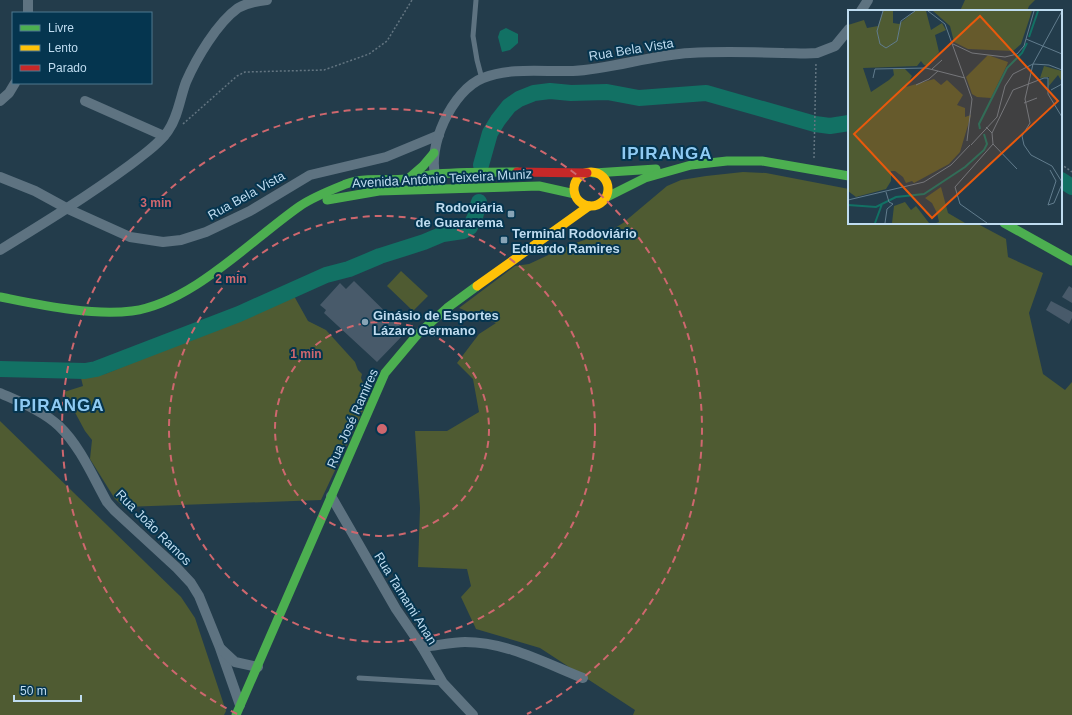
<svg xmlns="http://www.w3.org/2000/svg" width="1072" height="715" font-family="Helvetica,sans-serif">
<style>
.green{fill:#4f5b32}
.water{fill:#127164}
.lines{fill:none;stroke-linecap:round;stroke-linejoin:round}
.river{stroke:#127164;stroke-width:16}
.building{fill:#485a6a}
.path{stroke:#637581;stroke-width:1.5;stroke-dasharray:2 2;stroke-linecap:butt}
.lane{stroke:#5e7381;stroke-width:5}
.street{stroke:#5e7381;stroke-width:10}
.fast{stroke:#4caf50;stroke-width:9}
.slow{stroke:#ffc107;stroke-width:9}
.jam{stroke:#c62828;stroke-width:9}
.ring{fill:none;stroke:#ce676e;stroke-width:2;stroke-dasharray:7 5}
.poi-dot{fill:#88a4b6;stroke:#05354f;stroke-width:1.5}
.labels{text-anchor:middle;stroke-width:4;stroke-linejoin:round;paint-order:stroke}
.street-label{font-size:13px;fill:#bfdcf0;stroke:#05354f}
.poi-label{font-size:13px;font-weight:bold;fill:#bfdcf0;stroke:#05354f;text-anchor:start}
.district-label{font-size:17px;font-weight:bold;letter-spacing:1px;fill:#8fcaf2;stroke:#05354f}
.inset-river{fill:none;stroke:#127164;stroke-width:2}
.inset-road{fill:none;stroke:#617c8d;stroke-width:1}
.view{fill:#e8590c;fill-opacity:0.15;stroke:#e8590c;stroke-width:2}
.inset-edge{fill:none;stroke:#bfdcf0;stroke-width:2}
.centre{fill:#ce676e;stroke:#05354f;stroke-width:2}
.ring-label{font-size:12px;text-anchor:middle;font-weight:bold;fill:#ce676e;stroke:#05354f;stroke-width:4;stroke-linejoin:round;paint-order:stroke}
</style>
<rect width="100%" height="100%" fill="#233c4b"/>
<g class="green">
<polygon points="965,0 1035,0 1029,6 1027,11 960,11"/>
<polygon points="743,172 766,173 849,189 849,223 976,223 1006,239 1008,257 1043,273 1029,313 1043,374 1065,390 1072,382 1072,715 633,715 635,710 540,648 476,629 461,597 471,586 467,569 418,567 420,508 415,431 447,431 479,412 473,379 457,363 479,334 496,323 459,308 515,266 529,264 570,245 610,231 623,223 667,186 681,180 706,176"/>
<polygon points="401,271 428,296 413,311 387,286"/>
<polygon points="294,296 308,321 326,330 355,362 358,370 362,374 361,378 369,398 321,500 124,507 115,499 90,459 92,440 85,431 64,392 83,386 81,378 105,374"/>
<polygon points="0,421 181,597 195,618 226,711 224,715 0,715"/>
</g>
<polygon class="water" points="506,28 518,34 518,43 510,50 502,52 498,37 500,31"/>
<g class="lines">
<g class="river">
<polyline points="481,165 490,133 498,120 509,106 519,99 534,93 550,91 571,93 607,92 639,98 706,93 815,124 830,126 849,123"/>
<polyline points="1061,180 1072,187"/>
<polyline points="0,369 85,371 96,369 239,314 326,275 349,269 380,256 424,242 443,234 463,231 470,227 475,217 479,202"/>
</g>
</g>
<g class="building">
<polygon points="354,281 406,332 377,362 324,313 326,310 320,305 340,283 346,289"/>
<polygon points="1069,286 1072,288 1072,303 1062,297"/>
<polygon points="1051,301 1072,312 1072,318 1069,324 1046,310"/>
</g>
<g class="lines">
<g class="path">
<polyline points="183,124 237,76 245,72 324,70 369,54 387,41 412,0"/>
<polyline points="814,158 816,62"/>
<polyline points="1061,164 1072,172"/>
</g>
<g class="lane">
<polyline points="476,0 473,36 477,60 482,79"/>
<polyline points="359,678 443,683"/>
</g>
<g class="street">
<polyline points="861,11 868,0"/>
<polyline points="28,13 28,0"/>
<polyline points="0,101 9,93 15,83"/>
<polyline points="85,101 164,136"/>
<polyline points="0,177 35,191 68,209 130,237 163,242 181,240 206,232 250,211 310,175 386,157 439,135"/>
<path d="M436,178C426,148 452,90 483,78C512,67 543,72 573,71C612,69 651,55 690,53C721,51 752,52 784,53C795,53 806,54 817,53L835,46L849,29"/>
<path d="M0,250C44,223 88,196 130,165C143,155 159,144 168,131C178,117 180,98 186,82C196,59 217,23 238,8C247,3 257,1 267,0"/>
<path d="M0,393C20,402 43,411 59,426C80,446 93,477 107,502L114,510L177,568L191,583L199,596L220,648L240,705"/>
<polyline points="331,496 396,609 422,647 443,683 473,715"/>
<path d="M422,647C436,646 451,642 465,642C507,642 545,663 583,678"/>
<polyline points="221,649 235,662 258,667"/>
</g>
<g class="fast">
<polyline points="594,173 656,169"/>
<polyline points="408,179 423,166 434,153"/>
<polyline points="607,197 645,178 691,165 727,161 762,161 849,176"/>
<polyline points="327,200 379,191 539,186 575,194"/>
<polyline points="1004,223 1072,261"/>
<path d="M0,297C41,305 91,316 132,311C192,303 251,240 300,206C313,197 331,190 346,184C365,177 386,181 406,179C416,178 426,175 436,174C463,172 490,172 517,172"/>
<polyline points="236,715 385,373 417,335 447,308 477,286"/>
</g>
<g class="slow">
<circle cx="591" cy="189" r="17"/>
<polyline points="477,286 589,206"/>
</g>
<polyline class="jam" points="517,172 587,173"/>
</g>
<g class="ring">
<circle cx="382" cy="429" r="107"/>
<circle cx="382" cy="429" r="213"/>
<path d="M237 714A320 320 0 1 1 527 714"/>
</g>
<g class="poi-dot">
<rect x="507" y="210" width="8" height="8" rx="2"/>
<rect x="500" y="236" width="8" height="8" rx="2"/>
<circle cx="365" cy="322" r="4"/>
</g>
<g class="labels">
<g class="street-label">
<text transform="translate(631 49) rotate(-9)" y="5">Rua Bela Vista</text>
<text transform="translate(442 178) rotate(-3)" y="5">Avenida Antônio Teixeira Muniz</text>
<text transform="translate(246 195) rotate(-29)" y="5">Rua Bela Vista</text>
<text transform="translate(352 418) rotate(-66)" y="5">Rua José Ramires</text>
<text transform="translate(154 527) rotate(45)" y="5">Rua João Ramos</text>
<text transform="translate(406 598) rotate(58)" y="5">Rua Tamami Anan</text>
</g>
<g class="poi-label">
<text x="503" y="212" text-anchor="end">Rodoviária<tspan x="503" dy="15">de Guararema</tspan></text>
<text x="512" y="238">Terminal Rodoviário<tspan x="512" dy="15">Eduardo Ramires</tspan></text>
<text x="373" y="320">Ginásio de Esportes<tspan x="373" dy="15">Lázaro Germano</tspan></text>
</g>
<g class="district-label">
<text x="667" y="159">IPIRANGA</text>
<text x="59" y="411">IPIRANGA</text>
</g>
</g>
<g transform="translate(848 10)">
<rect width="214" height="214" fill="#233c4b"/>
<path d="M35,1H45V13L51,14L67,1H78L83,20L94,13L98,20L87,25L91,42L80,56L76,55L73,51L69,56L15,58L23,82L41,70L46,65L45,59H57L64,66L58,77L86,69L93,75L99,70L115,85L109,95L117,98V107L123,105L112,142L101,154L66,173L64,171L58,173L55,167L47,161H43V171L38,179L8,187L0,181V15L16,10L19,18L30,16ZM85,1H184L173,34L165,41L120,39L106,32L102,16ZM140,45L160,52L159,55L143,88L129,87L124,84L118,67ZM196,56L214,61V72L210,65L200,77L201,67L192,68ZM93,177L100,203L117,213H88L91,212L89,203L84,193L77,188ZM57,192L63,200L68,196L81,213H44L46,196Z" fill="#4f5b32"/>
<path class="inset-river" d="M181,27L190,1M132,119L131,114L159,58L174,43L179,33M0,195L28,197L48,187L76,184L117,157L136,140L139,134L136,124M27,213L34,194"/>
<path class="inset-road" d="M35,1L29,21L32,34L38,38L49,31L53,11L67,1M80,1L97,14L124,89L119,131M178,29L214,44M105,34L124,43L157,47L169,44L176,36L186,1M84,59L94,50M25,68L27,59L78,58L117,68M68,75L81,69L90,61M203,80L214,74M176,93L189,88M138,117L144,123L145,134L107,177L112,194L139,213M144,123L165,80L196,68H200V84L214,107M145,134L169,159M123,135L149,107L157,76L165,64L185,54L201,55L214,60M204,156L183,145L176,135L174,126L182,113L177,89L185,54L214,1M204,156L214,172M202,160L208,171L200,195L206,193L214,174M0,190L76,172L103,155L122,135M37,213L39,199L45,194L41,192L38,182"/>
<path class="view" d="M132,6L210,91L84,208L6,124Z"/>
<rect width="214" height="214" class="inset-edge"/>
</g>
<circle cx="382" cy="429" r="6" class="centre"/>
<g class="ring-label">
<text x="156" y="207">3 min</text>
<text x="231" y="283">2 min</text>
<text x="306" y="358">1 min</text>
</g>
<rect x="12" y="12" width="140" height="72" fill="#05354f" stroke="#4f788f"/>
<rect x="20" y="25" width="20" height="6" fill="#4caf50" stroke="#4f788f"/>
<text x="48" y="32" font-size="12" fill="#bfdcf0">Livre</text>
<rect x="20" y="45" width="20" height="6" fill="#ffc107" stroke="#4f788f"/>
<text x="48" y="52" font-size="12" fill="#bfdcf0">Lento</text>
<rect x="20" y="65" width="20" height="6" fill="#c62828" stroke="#4f788f"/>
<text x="48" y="72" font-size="12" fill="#bfdcf0">Parado</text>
<path d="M14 695v6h67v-6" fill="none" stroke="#bfdcf0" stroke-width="2"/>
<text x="20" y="695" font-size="12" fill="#bfdcf0" stroke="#05354f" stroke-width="3" paint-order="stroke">50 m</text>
</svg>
